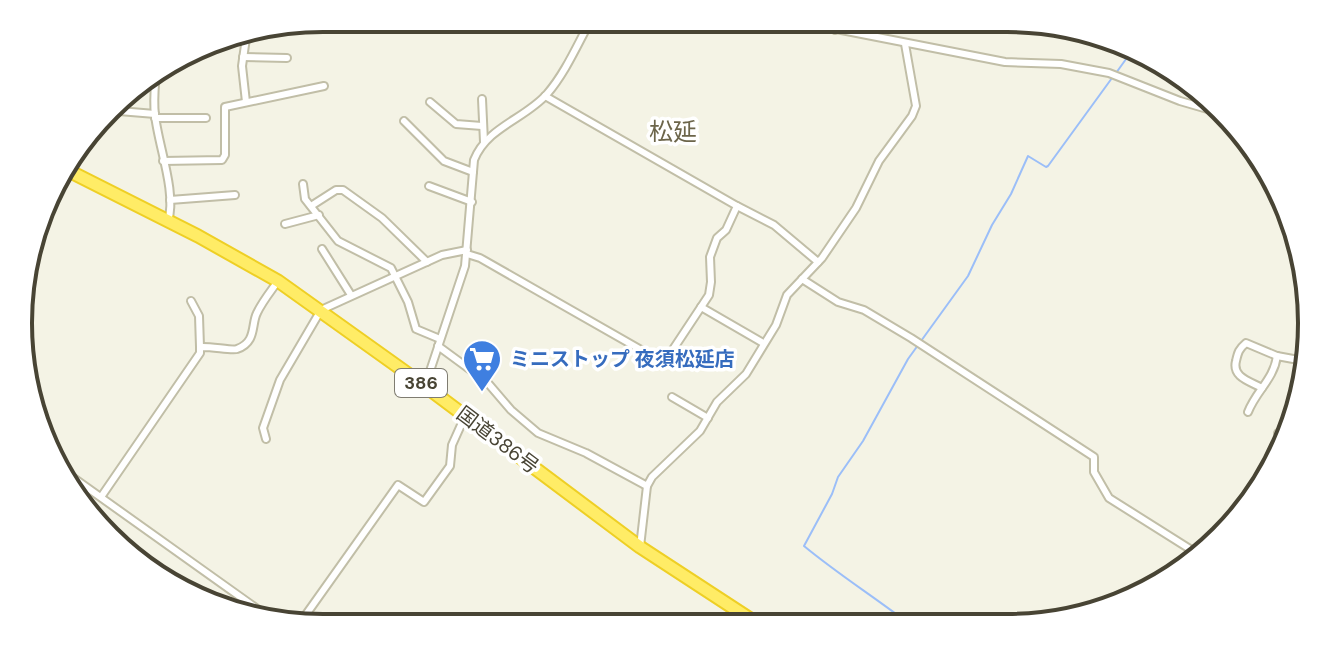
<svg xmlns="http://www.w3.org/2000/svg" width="1330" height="646" font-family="'DM Sans','Noto Sans JP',sans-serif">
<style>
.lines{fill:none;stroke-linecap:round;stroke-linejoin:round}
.stream{stroke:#9bbef8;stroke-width:2}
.street-casing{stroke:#c1bea7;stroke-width:10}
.highway-casing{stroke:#eecf25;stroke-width:15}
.street{stroke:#fff;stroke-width:6}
.highway{stroke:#ffec66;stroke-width:11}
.labels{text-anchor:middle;stroke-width:7;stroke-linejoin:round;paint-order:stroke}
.shield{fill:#fff;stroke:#7f7c71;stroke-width:2}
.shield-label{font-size:18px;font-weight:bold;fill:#484434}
.shop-label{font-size:20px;font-weight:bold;fill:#366cbe;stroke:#fff;text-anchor:start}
.street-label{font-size:20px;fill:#484434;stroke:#fff}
.quarter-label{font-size:24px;fill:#6c654a;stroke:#fff}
.rim{fill:none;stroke:#484434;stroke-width:4}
</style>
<rect width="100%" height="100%" fill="#f4f3e5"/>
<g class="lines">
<g class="stream">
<polyline points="1116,73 1134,48"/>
<path d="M912,626C876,598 839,575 804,546L832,494L838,477L863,441L908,359L968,276L992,225L1011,194L1028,156L1046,167L1048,166L1112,78"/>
</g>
<g class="street-casing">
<g id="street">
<polyline points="780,18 1005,62 1061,64 1109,73 1180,101 1228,115"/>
<polyline points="835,30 841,18"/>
<polyline points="243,57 287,58"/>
<path d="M156,71C155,86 153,100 155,115C158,145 177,193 168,221"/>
<polyline points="482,99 484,142"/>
<polyline points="246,102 242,66 247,31"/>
<polyline points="430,102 456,124 482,126"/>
<polyline points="119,111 155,114"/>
<polyline points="155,118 206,118"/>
<polyline points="404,121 444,161 473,172"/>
<polyline points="163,161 222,160 225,155 225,107 324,86"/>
<polyline points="65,169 81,142"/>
<polyline points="303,184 305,199 338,241 391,268 408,302 416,329 440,339"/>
<polyline points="429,186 472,202"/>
<polyline points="170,200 235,195"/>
<polyline points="311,206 336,190 343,190 382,218 427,262"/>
<polyline points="737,206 774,225 818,262"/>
<polyline points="285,224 319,215"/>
<polyline points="322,249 351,295"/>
<polyline points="467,254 480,258 664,363 709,295 711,282 710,257 717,238 726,230 737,206 545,96"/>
<polyline points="27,255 35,242"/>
<polyline points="802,279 838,302 864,310 911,338 1094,457 1094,472 1109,498 1201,556"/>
<polyline points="191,301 199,316 200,347"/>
<polyline points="701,307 763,343"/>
<polyline points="438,346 487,382 511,410 538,433 586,453 647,486"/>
<path d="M425,386L465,266L474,160C487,127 525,119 547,94C566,72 578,43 592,18"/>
<path d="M1262,388C1249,381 1232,377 1236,361C1238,352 1239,349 1246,343L1277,356L1304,361"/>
<polyline points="672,397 708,418"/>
<path d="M1248,412C1256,391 1274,379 1277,356"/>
<polyline points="1278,433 1288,442"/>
<polyline points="266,439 263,428 280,380 321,310 442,255 467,250"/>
<polyline points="54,464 270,618"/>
<path d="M101,497L200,353V347C210,346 233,351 237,349C257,342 251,324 257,313C262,302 271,291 278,281"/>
<polyline points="640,547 647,486 652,477 700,431 717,402 746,374 776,325 787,295 822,258 856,208 879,161 912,116 916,106 905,44"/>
<polyline points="300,623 398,485 424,502 450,466 452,445 465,416"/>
</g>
</g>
<g class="highway-casing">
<polyline id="highway" points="63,168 198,236 278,281 425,386 640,547 761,626"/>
</g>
<use href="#street" class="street"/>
<use href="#highway" class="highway"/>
</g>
<defs>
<g id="supermarket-pin" transform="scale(2)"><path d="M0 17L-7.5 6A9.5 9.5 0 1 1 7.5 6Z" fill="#3f7fe0" stroke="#fff"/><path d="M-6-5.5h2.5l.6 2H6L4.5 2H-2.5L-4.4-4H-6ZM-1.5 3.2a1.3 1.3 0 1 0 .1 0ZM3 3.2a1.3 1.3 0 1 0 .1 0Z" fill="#fff"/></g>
</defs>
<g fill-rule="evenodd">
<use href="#supermarket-pin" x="482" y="359"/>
</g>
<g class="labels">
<rect class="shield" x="395" y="369" width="52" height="28" rx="6"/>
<g class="shield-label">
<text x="421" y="389">386</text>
</g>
<g class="shop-label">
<text x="510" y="366">ミニストップ 夜須松延店</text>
</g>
<g class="street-label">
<text transform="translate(498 440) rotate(37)" y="7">国道386号</text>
</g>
<g class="quarter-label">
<text x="673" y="140">松延</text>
</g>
</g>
<path d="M0 0H1330V646H0ZM323 32H1007A291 291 0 0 1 1298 323V323A291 291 0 0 1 1007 614H323A291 291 0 0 1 32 323V323A291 291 0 0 1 323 32Z" fill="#fff" fill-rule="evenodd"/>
<path class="rim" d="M323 32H1007A291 291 0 0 1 1298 323V323A291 291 0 0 1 1007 614H323A291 291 0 0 1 32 323V323A291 291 0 0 1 323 32Z"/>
</svg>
